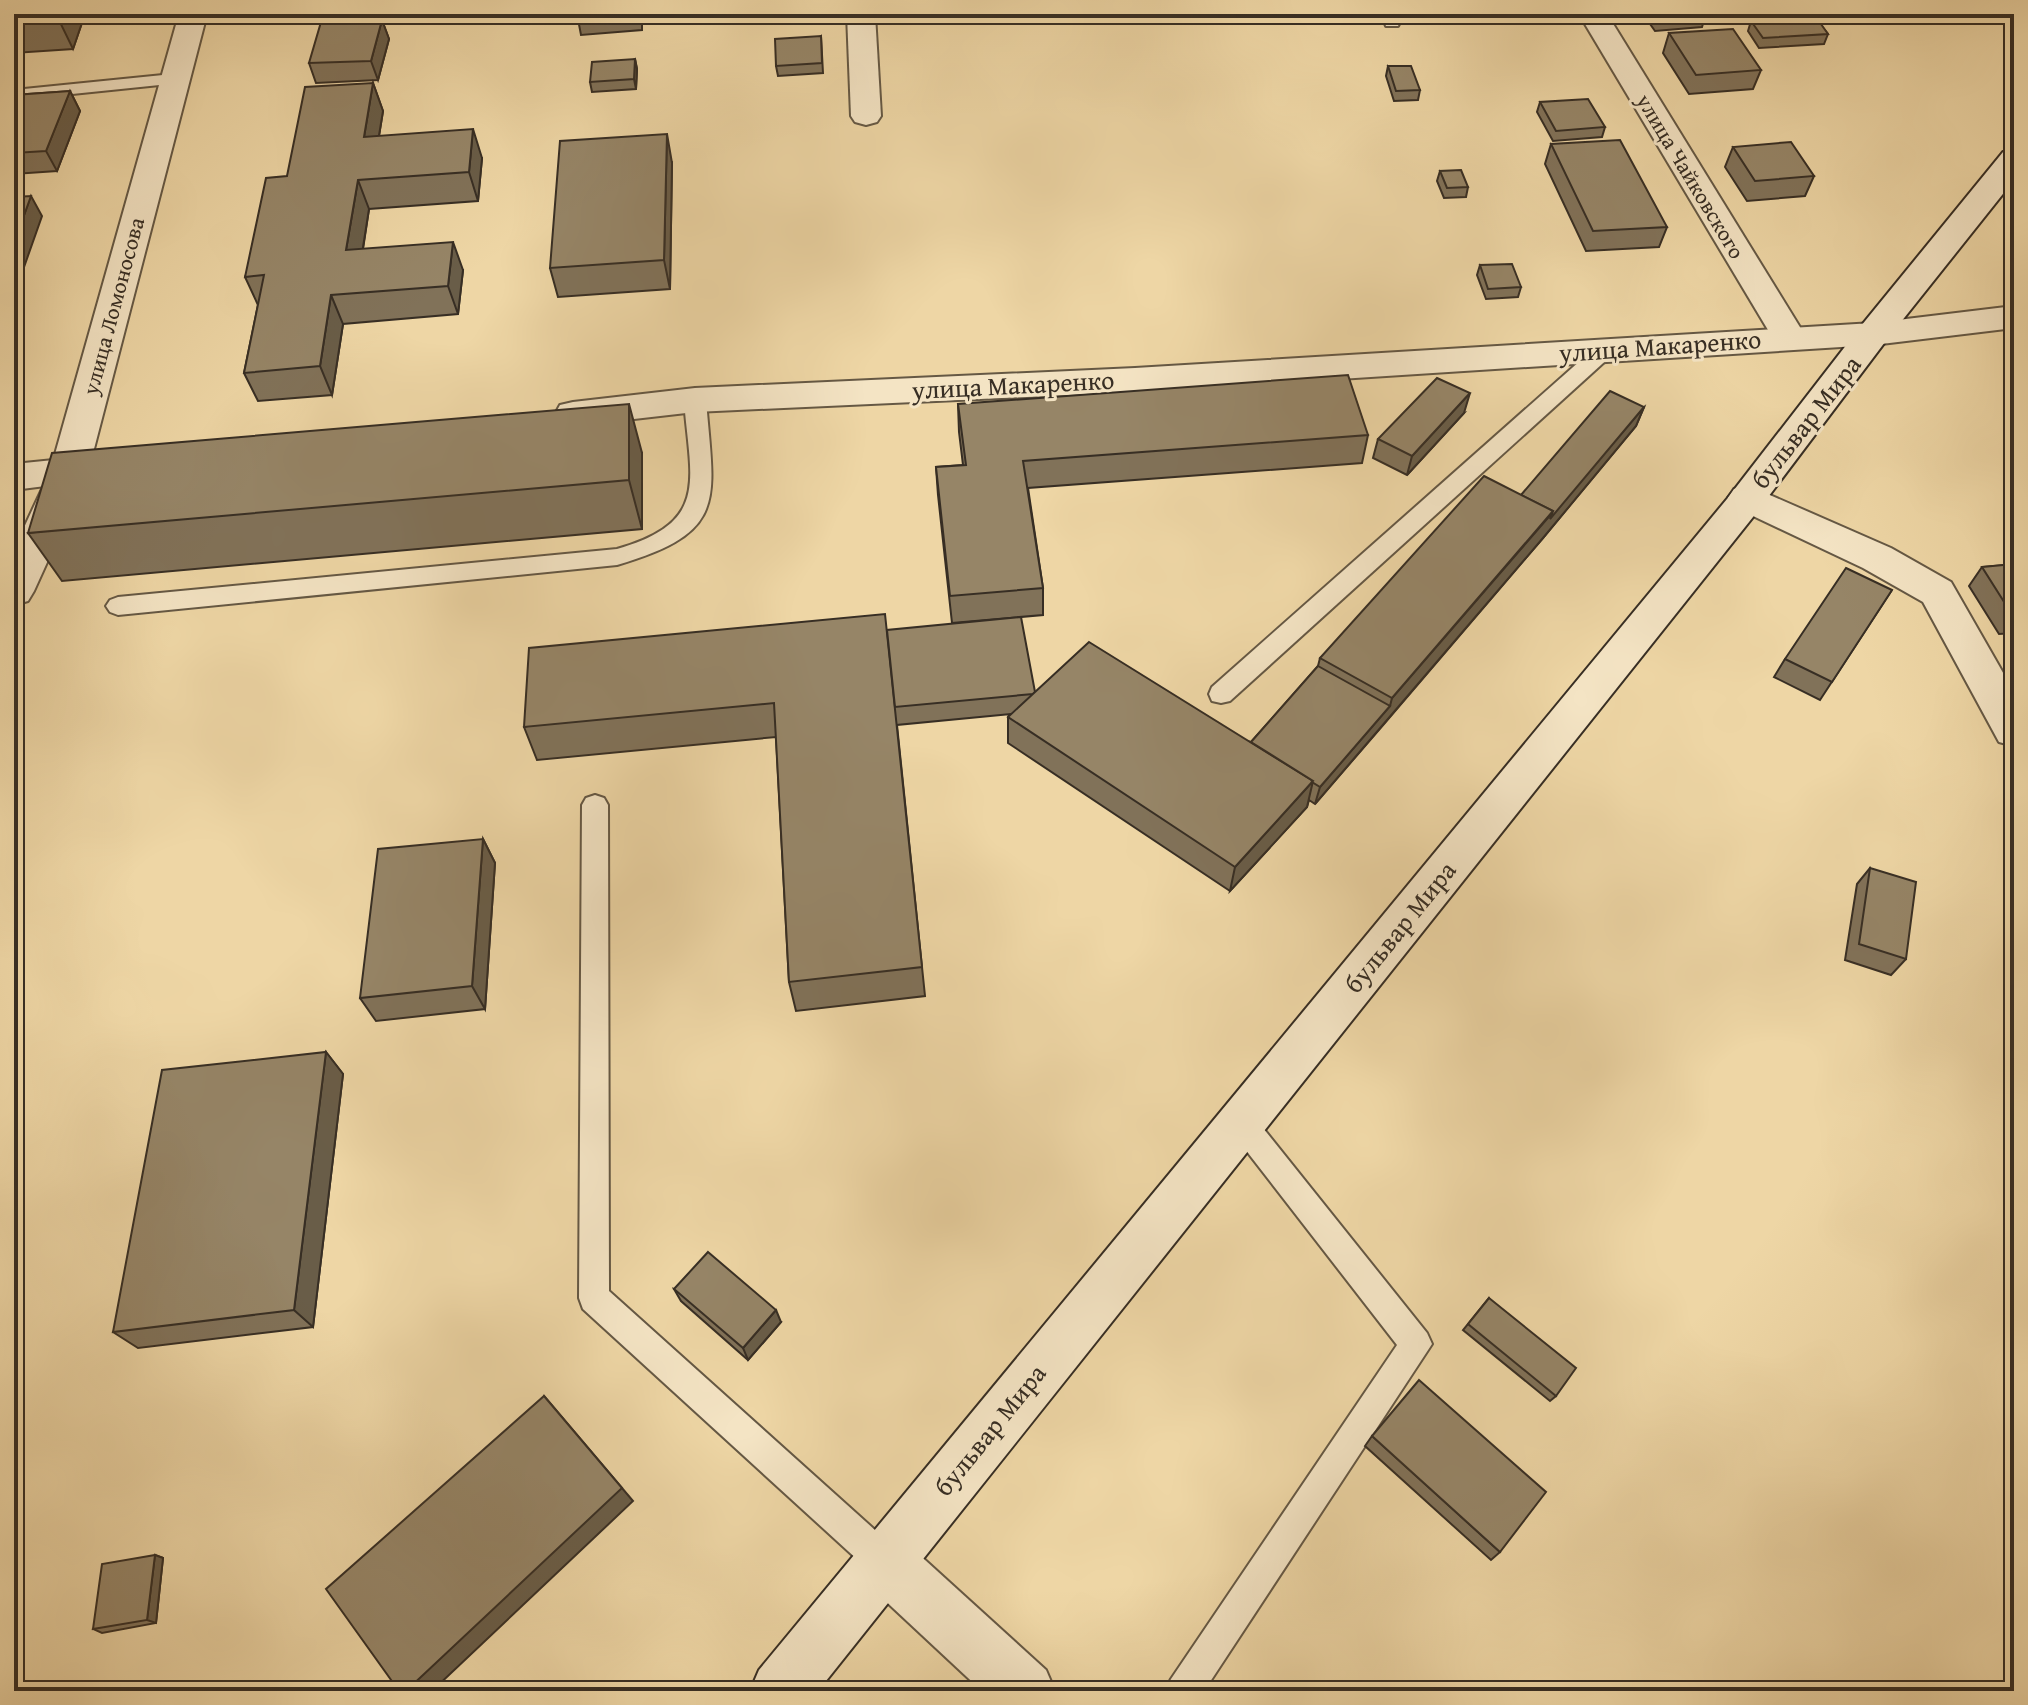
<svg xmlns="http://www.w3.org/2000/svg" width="2028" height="1705" font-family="'Gentium Book Plus',serif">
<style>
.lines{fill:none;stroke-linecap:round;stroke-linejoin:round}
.service-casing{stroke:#655844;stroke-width:4}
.minor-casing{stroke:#655844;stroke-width:4}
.tertiary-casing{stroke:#655844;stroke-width:4}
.secondary-casing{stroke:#372e24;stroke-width:4}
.service{fill:#f4e4c4;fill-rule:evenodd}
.minor{fill:#f4e4c4;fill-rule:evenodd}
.tertiary{fill:#f4e4c4;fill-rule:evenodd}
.secondary{fill:#f4e4c4;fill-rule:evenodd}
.wall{fill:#817259;stroke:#372e24;stroke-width:2}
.shaded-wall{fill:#695d48;stroke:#372e24;stroke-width:2}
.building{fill:#968567;stroke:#372e24;stroke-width:2}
.labels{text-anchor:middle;stroke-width:6;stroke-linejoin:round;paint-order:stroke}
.far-street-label{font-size:22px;fill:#372e24;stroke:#f4e4c4}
.street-label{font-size:26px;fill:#372e24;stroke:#f4e4c4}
</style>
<rect width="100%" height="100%" fill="#eed6a5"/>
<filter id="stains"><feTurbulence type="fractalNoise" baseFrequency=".0025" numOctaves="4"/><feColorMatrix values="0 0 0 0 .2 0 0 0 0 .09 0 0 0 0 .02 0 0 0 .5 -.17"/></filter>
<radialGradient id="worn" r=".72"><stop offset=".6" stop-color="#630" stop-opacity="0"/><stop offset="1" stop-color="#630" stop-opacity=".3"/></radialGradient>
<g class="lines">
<g class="service-casing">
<g id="service">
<polygon points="1381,14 1397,14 1400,22 1398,26 1386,26"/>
<polygon points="173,74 179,75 182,79 179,83 14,100 14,90"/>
<polygon points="1605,343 1612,345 1615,350 1612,355 1230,701 1221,703 1212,701 1209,694 1212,687 1598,345"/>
<path d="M695,393L702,395L706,400C714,501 729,532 617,565L118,615L110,612L106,606L110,600L118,597L617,549C711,522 690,480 684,400L688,395Z"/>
<polygon points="595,795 604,798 608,805 609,1291 895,1548 900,1560 895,1572 883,1577 871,1572 583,1309 579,1298 582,805 586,798"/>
<polygon points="1241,1109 1251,1113 1427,1333 1432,1344 1204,1691 1165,1691 1171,1679 1397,1345 1231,1131 1227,1122 1231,1113"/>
</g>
</g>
<g class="minor-casing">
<g id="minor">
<polygon points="179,14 207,14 88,472 34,591 28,601 14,605 14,549 50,472"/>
<polygon points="847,14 875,14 881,116 877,122 866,125 855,122 851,116"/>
<polygon points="1579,14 1607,14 1806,337 1801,345 1789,348 1777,345"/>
<polygon points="1747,485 1891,548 1951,582 2014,692 2014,746 1999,742 1923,602 1863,568 1734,507 1728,498 1734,489"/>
<polygon points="883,1532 903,1540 1046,1670 1055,1691 982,1691 863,1580 855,1560 863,1540"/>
</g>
</g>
<g class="tertiary-casing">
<g id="tertiary">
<polygon points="2014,306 2014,328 1873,345 1135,392 695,412 573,426 560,423 555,414 560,405 573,402 695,388 1135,368 1873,323"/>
<polygon points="103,455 116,459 121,468 116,477 14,490 14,464"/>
</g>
</g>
<g class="secondary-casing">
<polygon id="secondary" points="2014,150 2014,180 1885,342 1753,517 818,1691 750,1691 759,1670 1727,499 1861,326 2003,152"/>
</g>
<use href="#service" class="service"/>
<use href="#minor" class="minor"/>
<use href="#tertiary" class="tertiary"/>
<use href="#secondary" class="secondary"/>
</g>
<g class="wall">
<polygon points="14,14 85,14 73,49 14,53"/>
<polygon points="577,14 642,14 642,30 581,35"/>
<polygon points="1643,14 1706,14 1702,27 1655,31"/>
<polygon points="1768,14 1820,14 1817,20 1828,34 1824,44 1759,48 1748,31 1751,21 1772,20"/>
<polygon points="382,20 389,39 378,80 316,83 309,63"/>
<polygon points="1669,33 1761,70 1753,89 1689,94 1663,53"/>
<polygon points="821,36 823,73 778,76 776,66"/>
<polygon points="635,59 637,69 636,89 592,92 590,82"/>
<polygon points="1388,66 1420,90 1418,100 1394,101 1386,76"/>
<polygon points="373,83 383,111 379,136 482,158 478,201 369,209 363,249 463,270 458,314 343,324 332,395 258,401 244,373 258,305 245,277 287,176"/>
<polygon points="70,91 80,111 57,171 14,174 14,95"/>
<polygon points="1540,102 1605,127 1602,137 1553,141 1537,112"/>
<polygon points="1551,144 1667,227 1659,247 1586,251 1545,164"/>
<polygon points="1733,147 1814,176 1805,196 1747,201 1725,167"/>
<polygon points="672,163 670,289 558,297 550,268"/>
<polygon points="1440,171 1468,187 1466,197 1444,198 1437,181"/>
<polygon points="1480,265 1521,287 1518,297 1486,299 1477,275"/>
<polygon points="958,404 1368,435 1362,463 1028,488 1043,588 1043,615 952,623 938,495 936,467 963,465 959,432"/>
<polygon points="1644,407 1636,426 1543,538 1384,724 1315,804 1309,800 1307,807 1230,891 1008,743 1008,717 1011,714 897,725 925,996 796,1011 789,982 776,737 537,760 524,727 887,630 1035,692 1251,742 1318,666 1320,658 1521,495"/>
<polygon points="1464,413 1407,475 1373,458 1378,439"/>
<polygon points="642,453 642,529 62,581 28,533"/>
<polygon points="2014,564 2014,633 1999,634 1969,586 1982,567"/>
<polygon points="1892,590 1820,700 1774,677 1785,659"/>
<polygon points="483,839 495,863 485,1009 376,1021 360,998"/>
<polygon points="1870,868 1906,959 1891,975 1845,960 1857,884"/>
<polygon points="326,1052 343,1074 313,1327 138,1348 113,1332"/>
<polygon points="674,1289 781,1322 748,1360 681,1301"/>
<polygon points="1489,1298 1556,1396 1550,1401 1463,1330"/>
<polygon points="1372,1436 1500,1552 1491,1560 1365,1446"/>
<polygon points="155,1555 163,1558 156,1623 102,1633 93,1629"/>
</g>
<g class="shaded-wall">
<polygon points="56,14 85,14 73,49"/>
<polygon points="382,20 389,39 378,80 371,61"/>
<polygon points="635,59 637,69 636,89 634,79"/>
<polygon points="373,83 383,111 374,166 364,137"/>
<polygon points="70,91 80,111 57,171 46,151"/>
<polygon points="473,129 482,158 478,201 469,172"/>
<polygon points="667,134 672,163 670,289 664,260"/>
<polygon points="358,180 369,209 358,279 346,250"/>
<polygon points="31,196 42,216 17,287 14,282 14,243"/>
<polygon points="453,242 463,270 458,314 448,286"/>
<polygon points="331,295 343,324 332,395 320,366"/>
<polygon points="1470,393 1464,413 1407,475 1412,456"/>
<polygon points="629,404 642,453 642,529 629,480"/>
<polygon points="1644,407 1636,426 1543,538 1315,804 1320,787 1390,706 1392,698"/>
<polygon points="1313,781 1307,807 1230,891 1235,867"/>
<polygon points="483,839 495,863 485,1009 472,986"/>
<polygon points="326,1052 343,1074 313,1327 294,1310"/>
<polygon points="776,1310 781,1322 748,1360 743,1348"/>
<polygon points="544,1396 633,1501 432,1691 406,1691"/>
<polygon points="155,1555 163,1558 156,1623 147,1620"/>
</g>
<g class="building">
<polygon points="1816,17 1828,34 1763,38 1751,21"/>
<polygon points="382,20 371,61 309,63 321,22"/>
<polygon points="1733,29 1761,70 1696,75 1669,33"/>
<polygon points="821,36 822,63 776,66 775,39"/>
<polygon points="635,59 634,79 590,82 592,62"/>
<polygon points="1388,66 1411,66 1420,90 1396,91"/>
<polygon points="373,83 364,137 473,129 469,172 358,180 346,250 453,242 448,286 331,295 320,366 244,373 264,275 245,277 266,178 287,176 305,87"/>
<polygon points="70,91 46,151 14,153 14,95"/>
<polygon points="1588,99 1605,127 1556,131 1540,102"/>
<polygon points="667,134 664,260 550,268 560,141"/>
<polygon points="1620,140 1667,227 1593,231 1551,144"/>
<polygon points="1791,142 1814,176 1755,181 1733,147"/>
<polygon points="1461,170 1468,187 1447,188 1440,171"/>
<polygon points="31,196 14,243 14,197"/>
<polygon points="1512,264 1521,287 1488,289 1480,265"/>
<polygon points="1348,375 1368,435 1023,461 1043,588 950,596 936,467 966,465 958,404"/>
<polygon points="1437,378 1470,393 1412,456 1378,439"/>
<polygon points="1610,391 1644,407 1550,519 1553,511 1521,495"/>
<polygon points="629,404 629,480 28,533 52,453"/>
<polygon points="1484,476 1553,511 1392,698 1320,658"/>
<polygon points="2014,564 2014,616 2013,616 1982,567"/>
<polygon points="1846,568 1892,590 1832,682 1785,659"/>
<polygon points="885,614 922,967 789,982 774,703 524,727 529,648"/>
<polygon points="1021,617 1035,692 1033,694 895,707 887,630"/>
<polygon points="1089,642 1313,781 1235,867 1008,717"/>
<polygon points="1318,666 1390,706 1320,787 1312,782 1313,781 1251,742"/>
<polygon points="483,839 472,986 360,998 378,849"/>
<polygon points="1870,868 1916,882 1906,959 1859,944"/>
<polygon points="326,1052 294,1310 113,1332 162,1070"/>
<polygon points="708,1252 776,1310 743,1348 674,1289"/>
<polygon points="1489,1298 1576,1368 1556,1396 1468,1324"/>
<polygon points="1419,1380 1546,1492 1500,1552 1372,1436"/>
<polygon points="544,1396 622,1488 406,1691 399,1691 326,1589"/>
<polygon points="155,1555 147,1620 93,1629 102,1564"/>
</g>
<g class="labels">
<g class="far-street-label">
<text transform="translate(1691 176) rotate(59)" y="8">улица Чайковского</text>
<text transform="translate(113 306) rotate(-75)" y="8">улица Ломоносова</text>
</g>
<g class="street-label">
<text transform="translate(1660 346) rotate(-4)" y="9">улица Макаренко</text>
<text transform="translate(1013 385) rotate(-3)" y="9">улица Макаренко</text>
<text transform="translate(1806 422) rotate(-52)" y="9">бульвар Мира</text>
<text transform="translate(1400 927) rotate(-51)" y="9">бульвар Мира</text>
<text transform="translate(990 1430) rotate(-51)" y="9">бульвар Мира</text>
</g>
</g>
<rect width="2028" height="1705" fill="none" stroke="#eed6a5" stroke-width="48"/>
<rect x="16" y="16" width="1996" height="1673" fill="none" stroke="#372e24" stroke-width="4"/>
<rect x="24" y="24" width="1980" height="1657" fill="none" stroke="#372e24" stroke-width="2"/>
<rect width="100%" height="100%" filter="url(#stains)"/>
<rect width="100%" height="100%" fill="url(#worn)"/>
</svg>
